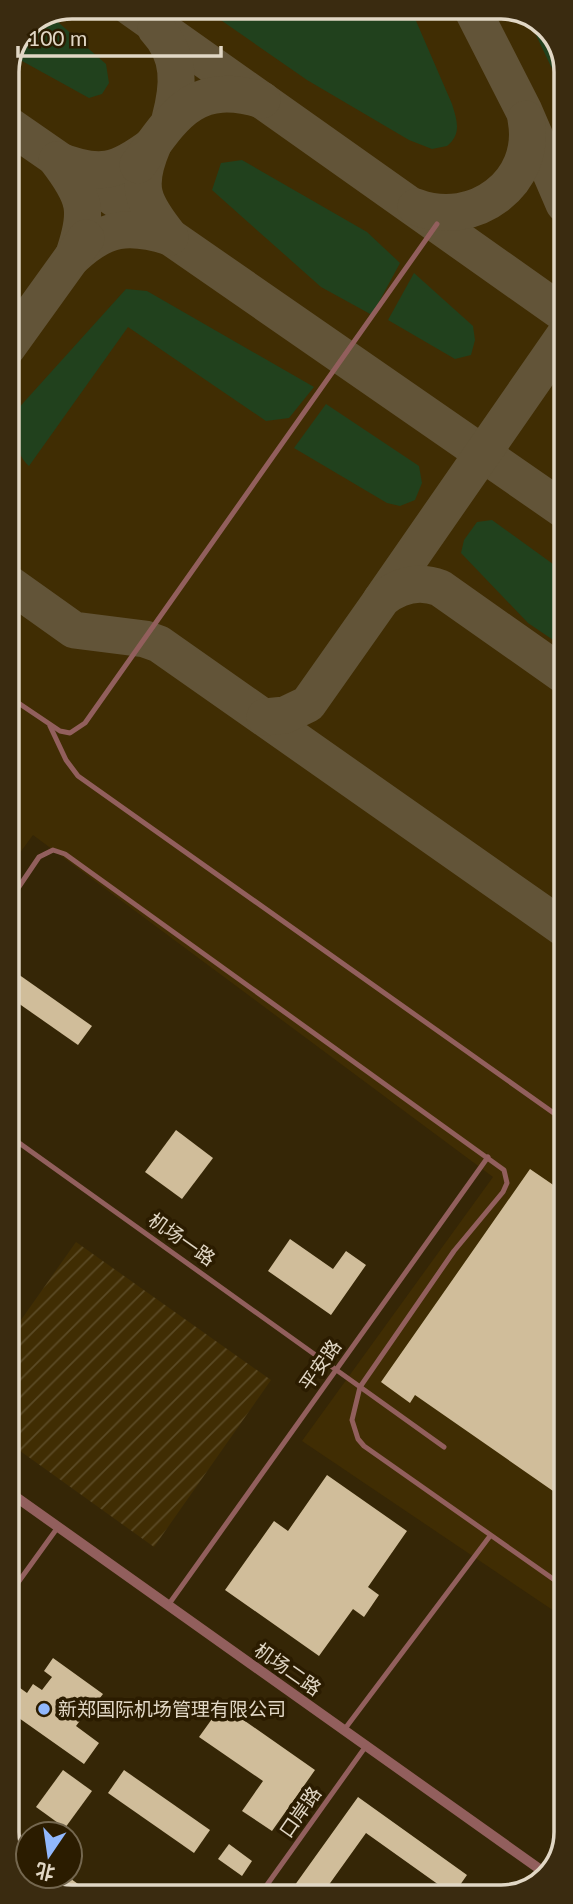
<svg xmlns="http://www.w3.org/2000/svg" width="573" height="1904" font-family="Lato,'Noto Sans SC',sans-serif">
<style>
.built{fill:#402d03}
.industrial{fill:url(#industrial-furrows)}
.grass{fill:#21411d}
.lines{fill:none;stroke-linecap:round;stroke-linejoin:round}
.taxiway{stroke:#625438;stroke-width:37}
.building{fill:#d0bd9a}
.service{stroke:#925f5d;stroke-width:5}
.minor{stroke:#925f5d;stroke-width:10}
.poi-dot{fill:#91b8fd;stroke:#2b1c00;stroke-width:2.5}
.labels{text-anchor:middle;stroke-width:7;stroke-linejoin:round;paint-order:stroke}
.street-label{font-size:19px;fill:#e1d7c5;stroke:#2b1c00}
.poi-label{font-size:19px;fill:#e1d7c5;stroke:#2b1c00;text-anchor:start}
.rim{fill:none;stroke:#e1d7c5;stroke-width:3.5}
</style>
<defs>
<pattern id="industrial-furrows" width="10" height="10" patternUnits="userSpaceOnUse" patternTransform="scale(1.75)"><rect width="10" height="10" fill="#402d03"/><path d="M-1 1l2-2M0 10L10 0M9 11l2-2" fill="none" stroke="#5b4b26"/></pattern>
</defs>
<rect width="100%" height="100%" fill="#352606"/>
<polygon class="built" points="73,7 508,8 544,24 564,56 566,1619 302,1441 493,1177 33,835 8,869 7,69 27,26"/>
<polygon class="industrial" points="76,1242 271,1380 154,1547 9,1443 9,1337"/>
<g class="grass">
<path d="M202,7H410L452,104C457,120 462,134 447,146L432,149L409,140L307,80Z"/>
<polygon points="51,16 106,64 109,83 102,94 89,98 13,56 27,26"/>
<path d="M527,16C562,32 564,59 564,94Z"/>
<polygon points="242,160 367,232 400,263 372,315 321,287 212,190 221,163"/>
<polygon points="414,273 473,326 475,340 471,355 455,359 388,320"/>
<path d="M126,289L147,291L314,387L289,418L266,421L128,327L29,466C14,453 15,430 15,412Z"/>
<polygon points="326,404 419,466 422,483 415,500 400,506 387,503 294,448"/>
<polygon points="492,520 564,572 565,648 528,623 461,553 464,540 477,522"/>
</g>
<g class="lines">
<g class="taxiway">
<polyline points="130,7 564,314"/>
<polyline points="471,7 524,111 564,204"/>
<path d="M156,29C181,56 179,85 170,119"/>
<polyline points="7,124 564,510"/>
<path d="M153,145C135,187 142,202 170,237C128,224 105,227 73,257C89,211 86,198 57,160C100,177 117,172 153,145Z"/>
<path d="M138,165C173,117 193,79 262,100"/>
<path d="M416,207C474,229 538,183 526,119"/>
<polyline points="7,348 86,238"/>
<polyline points="8,583 74,630 145,639 159,644 565,929"/>
<polyline points="381,600 564,336"/>
<path d="M265,717L285,715L308,704L382,599C399,585 419,580 440,588L565,676"/>
</g>
</g>
<g class="building">
<polygon points="8,967 92,1026 78,1045 8,996"/>
<polygon points="176,1130 213,1158 182,1199 145,1172"/>
<polygon points="530,1169 565,1193 566,1500 415,1395 410,1403 381,1382"/>
<polygon points="290,1239 333,1269 346,1251 366,1265 331,1315 268,1271"/>
<polygon points="327,1475 407,1531 368,1587 379,1595 364,1617 353,1609 319,1656 225,1590 274,1521 288,1531"/>
<polygon points="53,1658 103,1694 93,1707 84,1700 75,1713 82,1718 76,1726 99,1743 84,1764 9,1711 9,1680 27,1693 33,1684 42,1690 52,1677 44,1671"/>
<polygon points="222,1705 315,1770 272,1831 242,1811 263,1781 199,1737"/>
<polygon points="63,1770 92,1791 65,1828 36,1807"/>
<polygon points="124,1770 210,1830 194,1853 108,1793"/>
<polygon points="358,1797 467,1875 453,1895 366,1833 323,1893 326,1896 287,1896"/>
<polygon points="229,1844 252,1861 242,1876 218,1859"/>
<polygon points="42,1876 67,1876 96,1897 68,1897 52,1890 55,1886"/>
</g>
<g class="lines">
<g class="service">
<polyline points="8,696 60,731 70,733 85,723 437,224"/>
<polyline points="50,726 66,760 78,776 565,1121"/>
<polyline points="8,903 39,857 53,850 65,854 504,1170 507,1183 503,1192 454,1251 360,1387 352,1420 358,1439 364,1446 566,1588"/>
<polyline points="8,1135 444,1447"/>
<polyline points="9,1595 58,1527"/>
<polyline points="169,1604 488,1157"/>
<polyline points="344,1730 490,1536"/>
<polyline points="259,1896 366,1746"/>
</g>
<polyline class="minor" points="9,1492 548,1875"/>
</g>
<circle class="poi-dot" cx="44" cy="1709" r="7"/>
<g class="labels">
<g class="street-label">
<text transform="translate(182 1239) rotate(35)" y="7">机场一路</text>
<text transform="translate(320 1365) rotate(-55)" y="7">平安路</text>
<text transform="translate(288 1669) rotate(35)" y="7">机场二路</text>
<text transform="translate(300 1812) rotate(-55)" y="7">口岸路</text>
</g>
<g class="poi-label">
<text x="58" y="1716">新郑国际机场管理有限公司</text>
</g>
</g>
<path d="M0 0H573V1904H0ZM72 19H501A53 53 0 0 1 554 72V1832A53 53 0 0 1 501 1885H72A53 53 0 0 1 19 1832V72A53 53 0 0 1 72 19Z" fill="#3a2b10" fill-rule="evenodd"/>
<path class="rim" d="M72 19H501A53 53 0 0 1 554 72V1832A53 53 0 0 1 501 1885H72A53 53 0 0 1 19 1832V72A53 53 0 0 1 72 19Z"/>
<g transform="translate(49 1855) rotate(193)"><circle r="33" fill="#2b1c00" stroke="#74674f" stroke-width="2"/>
<path d="M0-5L12 26L0 18L-12 26Z" fill="#91b8fd"/>
<text y="-10" font-size="19" font-weight="bold" text-anchor="middle" fill="#e1d7c5">北</text>
</g>
<path d="M18 46v10h203v-10" fill="none" stroke="#e1d7c5" stroke-width="3.5"/>
<text x="28" y="46" font-size="21" fill="#e1d7c5" stroke="#2b1c00" stroke-width="5" paint-order="stroke">100 m</text>
</svg>
